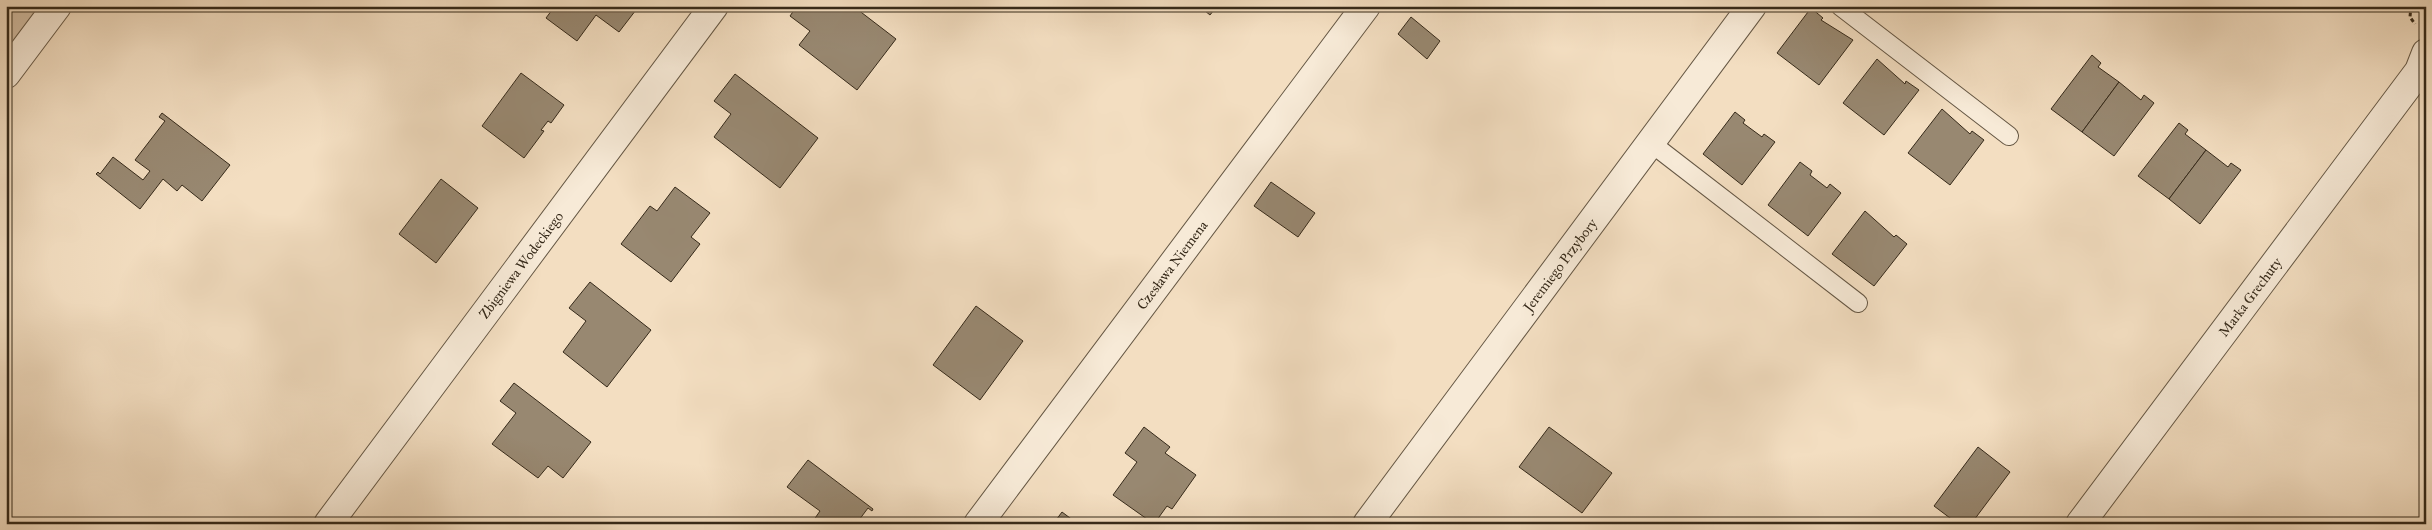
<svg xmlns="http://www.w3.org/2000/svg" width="2432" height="530" font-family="'IM FELL Great Primer',serif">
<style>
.garden{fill:#d3bfa5;stroke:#847460}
.building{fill:#988871;stroke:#362a1a}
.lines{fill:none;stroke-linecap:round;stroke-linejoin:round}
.service-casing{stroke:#655744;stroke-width:20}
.minor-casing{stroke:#655744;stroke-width:30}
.tertiary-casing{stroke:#655744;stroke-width:30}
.path{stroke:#362a1a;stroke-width:3;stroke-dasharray:4 2.5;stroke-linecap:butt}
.service{stroke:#f7ead7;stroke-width:18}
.minor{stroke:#f7ead7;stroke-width:28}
.tertiary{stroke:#f7ead7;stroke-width:28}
.labels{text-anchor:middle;stroke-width:4;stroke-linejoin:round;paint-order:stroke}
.street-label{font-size:14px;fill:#362a1a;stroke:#f7ead7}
</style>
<rect width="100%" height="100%" fill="#f3dec1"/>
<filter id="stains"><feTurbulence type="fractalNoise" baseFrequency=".004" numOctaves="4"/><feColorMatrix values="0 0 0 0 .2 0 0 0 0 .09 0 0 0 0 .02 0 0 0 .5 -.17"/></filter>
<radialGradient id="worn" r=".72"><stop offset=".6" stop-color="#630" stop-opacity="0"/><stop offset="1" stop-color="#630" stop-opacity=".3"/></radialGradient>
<polygon class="garden" points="6,6 40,6 6,51"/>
<g class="building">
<polygon points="555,6 639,6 619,32 596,15 577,41 546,18"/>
<polygon points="797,6 853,6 896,39 857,90 799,45 810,31 790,16"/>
<polygon points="1199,6 1217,6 1210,15"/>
<polygon points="1811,8 1823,18 1821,20 1853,40 1819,85 1777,53"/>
<polygon points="1411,17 1440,41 1427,59 1398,34"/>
<polygon points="2092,55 2101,63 2098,67 2119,82 2082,132 2051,109"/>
<polygon points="1877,59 1905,84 1906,81 1919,90 1884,135 1843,103"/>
<polygon points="521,73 564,105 551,123 548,121 541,130 544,131 524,158 482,126"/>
<polygon points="735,74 818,138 780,188 714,137 731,114 714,101"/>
<polygon points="2119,82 2141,100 2144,95 2154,103 2114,156 2082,132"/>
<polygon points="1942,109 1970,134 1972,131 1984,140 1950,185 1908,153"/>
<polygon points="1735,112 1745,120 1743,123 1762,137 1764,134 1775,142 1742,185 1703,154"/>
<polygon points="162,113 230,165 202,201 182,185 177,191 163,179 140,209 96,174 98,172 100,174 113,157 143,180 150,171 135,160 165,121 159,117"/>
<polygon points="2179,123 2188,130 2185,134 2206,150 2169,199 2138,176"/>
<polygon points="2206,150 2228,167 2231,163 2241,170 2200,224 2169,199"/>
<polygon points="1800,162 1812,171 1810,175 1827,188 1830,184 1841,193 1808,236 1768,205"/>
<polygon points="441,179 478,208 436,263 399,234"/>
<polygon points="1271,182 1315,213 1298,237 1254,206"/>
<polygon points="675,187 710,213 691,237 700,244 671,282 621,244 650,206 657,211"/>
<polygon points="1865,211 1894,237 1896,235 1907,244 1874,286 1832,254"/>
<polygon points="590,282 651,330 607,387 563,352 586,321 569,308"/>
<polygon points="976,306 1023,341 980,400 933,365"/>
<polygon points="514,383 591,442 563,478 548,466 538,478 492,444 516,413 500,401"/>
<polygon points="1144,427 1170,447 1165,453 1196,475 1172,509 1167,506 1154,524 1113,495 1137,462 1125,453"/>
<polygon points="1549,427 1612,473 1582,513 1519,467"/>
<polygon points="1978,447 2010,472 1971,524 1958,524 1934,506"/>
<polygon points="808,460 873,509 872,511 868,508 856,524 811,524 820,511 787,487"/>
<polygon points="1062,512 1078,524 1053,524"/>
</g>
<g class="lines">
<g class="service-casing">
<g id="service">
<polyline points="1840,6 2009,136"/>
<polyline points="1651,143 1858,303"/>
</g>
</g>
<g class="minor-casing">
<g id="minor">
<polyline points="6,74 57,6"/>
<polyline points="328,524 714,6"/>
<polyline points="978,524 1366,6"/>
<polyline points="1367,524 1752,6"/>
</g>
</g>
<g class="tertiary-casing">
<polyline id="tertiary" points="2080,524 2419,71 2426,53"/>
</g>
<polyline class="path" points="2411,6 2410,17 2415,24"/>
<use href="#service" class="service"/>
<use href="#minor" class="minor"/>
<use href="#tertiary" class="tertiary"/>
</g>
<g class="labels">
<g class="street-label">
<text transform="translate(521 265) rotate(-53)" y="5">Zbigniewa Wodeckiego</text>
<text transform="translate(1172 265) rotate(-53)" y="5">Czesława Niemena</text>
<text transform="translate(1560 265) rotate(-53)" y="5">Jeremiego Przybory</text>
<text transform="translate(2250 297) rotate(-53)" y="5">Marka Grechuty</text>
</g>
</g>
<rect width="2432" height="530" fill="none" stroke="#f3dec1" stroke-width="25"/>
<rect x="8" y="8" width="2417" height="515" fill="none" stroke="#362a1a" stroke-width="2.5"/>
<rect x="12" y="12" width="2407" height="505" fill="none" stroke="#362a1a"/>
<rect width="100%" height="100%" filter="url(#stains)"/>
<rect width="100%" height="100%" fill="url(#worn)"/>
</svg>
